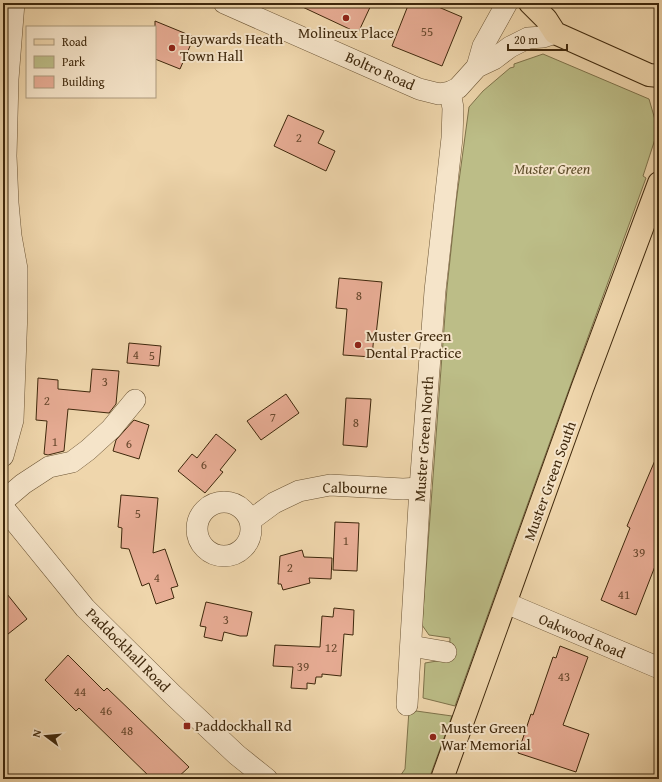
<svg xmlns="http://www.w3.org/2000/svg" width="662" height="782" font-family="'Gentium Book Plus',serif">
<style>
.green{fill:#bcbd87;stroke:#7e724a}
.building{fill:#e7ac94;stroke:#3f280c}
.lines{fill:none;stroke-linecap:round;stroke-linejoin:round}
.minor-casing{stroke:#6b5434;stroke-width:22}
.major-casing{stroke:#3f280c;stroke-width:24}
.minor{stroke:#f5e4c9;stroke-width:21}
.major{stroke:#efd6ac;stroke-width:22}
.poi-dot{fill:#8f2418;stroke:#f5e4c9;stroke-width:1.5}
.labels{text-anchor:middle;stroke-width:4;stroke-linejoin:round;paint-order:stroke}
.number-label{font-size:13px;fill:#69492e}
.poi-label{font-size:15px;fill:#3f280c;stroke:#f5e4c9;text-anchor:start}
.street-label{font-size:15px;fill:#3f280c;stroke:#f5e4c9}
.park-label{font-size:15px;font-style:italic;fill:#5e4d2b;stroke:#f5e4c9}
</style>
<rect width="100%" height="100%" fill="#efd6ac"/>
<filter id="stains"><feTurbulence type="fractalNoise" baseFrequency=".005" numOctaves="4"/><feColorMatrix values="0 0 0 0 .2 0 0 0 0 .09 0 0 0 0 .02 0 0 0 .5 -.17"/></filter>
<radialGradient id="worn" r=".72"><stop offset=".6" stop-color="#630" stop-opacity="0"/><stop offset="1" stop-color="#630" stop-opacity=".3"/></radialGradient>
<g class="green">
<polygon points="543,54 649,99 658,130 643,176 646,178 560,414 455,706 423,698 425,663 449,659 450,638 429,635 422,625 447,288 456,203 469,107 483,91 510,68 514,67 514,64"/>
<polygon points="409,710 452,716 429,779 398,779 405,769"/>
</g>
<g class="building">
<polygon points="294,3 372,3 358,33"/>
<polygon points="409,3 429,3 462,17 442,66 392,46"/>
<polygon points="155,21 194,37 180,69 155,59"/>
<polygon points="288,115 324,131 318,143 335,151 326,171 274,146"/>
<polygon points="339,278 382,282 376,335 374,335 372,357 343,355 347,309 336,308"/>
<polygon points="129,343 161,346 159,366 127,363"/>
<polygon points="92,369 119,371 116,404 109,413 68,409 64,451 48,455 44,454 47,421 36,420 38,378 58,380 58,389 90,392"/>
<polygon points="286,394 299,413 261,440 247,421"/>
<polygon points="346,398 371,399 367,447 343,445"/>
<polygon points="134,420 149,425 139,459 113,451 116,440"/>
<polygon points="216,434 236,450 220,470 223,472 205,493 178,471 192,454 197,458"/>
<polygon points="659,451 659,556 636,615 601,600 630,528 627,526"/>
<polygon points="121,495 158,498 153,553 165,549 178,586 171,588 174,598 156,604 149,583 142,586 129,549 121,548 122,528 118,527"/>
<polygon points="335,522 359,523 357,571 333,570"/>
<polygon points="302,550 304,557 332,558 331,579 309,578 310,583 283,590 281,584 278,584 280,556"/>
<polygon points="3,589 27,619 3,638"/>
<polygon points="206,602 252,612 247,636 240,636 224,632 222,641 204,637 206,627 200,626"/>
<polygon points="334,608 354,610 353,635 344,634 341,676 322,674 322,677 316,677 315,684 307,683 307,689 291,688 293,667 273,666 275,645 320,647 322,616 333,617"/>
<polygon points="560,646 588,657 563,725 589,734 576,772 518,753 531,714 533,715 553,657 556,658"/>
<polygon points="68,655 104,691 107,688 189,767 176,779 152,779 79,708 76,711 45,680"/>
</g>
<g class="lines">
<g class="minor-casing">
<g id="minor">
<polyline points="224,3 419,89 439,94 450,92 458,88 477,67 494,59 510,47 528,38 543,37 555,33"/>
<polyline points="477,67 483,46 507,3"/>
<polyline points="3,456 13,420 17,310 17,269 11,236 8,203 6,156 8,79 14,3"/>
<polyline points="3,501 23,484 49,467 72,462 88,450 111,429 135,400"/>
<circle cx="224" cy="529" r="27"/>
<polyline points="3,507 85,608 173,695 237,755 267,779"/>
<polyline points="251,520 274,503 299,491 330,485 403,489 420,488"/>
<polyline points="506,603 659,668"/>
<polyline points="411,646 446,652"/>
<polyline points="407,705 420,488 435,291 452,138 453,108 450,92"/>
</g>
</g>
<g class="major-casing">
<g id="major">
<polyline points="530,3 546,19 555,33 649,75 659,76"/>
<polyline points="442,779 582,389 659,183"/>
</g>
</g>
<use href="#minor" class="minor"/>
<use href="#major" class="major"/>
</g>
<g class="poi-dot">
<circle cx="346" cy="18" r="4"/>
<circle cx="172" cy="48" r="4"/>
<circle cx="358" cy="345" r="4"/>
<rect x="183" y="722" width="8" height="8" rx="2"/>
<circle cx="433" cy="737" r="4"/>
</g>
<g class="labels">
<g class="number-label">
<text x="427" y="36">55</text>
<text x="299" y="142">2</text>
<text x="359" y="300">8</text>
<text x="136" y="359">4</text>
<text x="152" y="360">5</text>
<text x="105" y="386">3</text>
<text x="47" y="405">2</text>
<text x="273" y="422">7</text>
<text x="356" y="427">8</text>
<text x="55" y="446">1</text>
<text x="129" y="448">6</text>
<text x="204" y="469">6</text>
<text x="138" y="518">5</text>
<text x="346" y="545">1</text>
<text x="639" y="557">39</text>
<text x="290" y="572">2</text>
<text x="157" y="582">4</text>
<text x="624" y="599">41</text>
<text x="226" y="624">3</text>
<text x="331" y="652">12</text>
<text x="303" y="671">39</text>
<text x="564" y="681">43</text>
<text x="80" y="696">44</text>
<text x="106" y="715">46</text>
<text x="127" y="735">48</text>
</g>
<g class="poi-label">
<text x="346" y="38" text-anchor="middle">Molineux Place</text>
<text x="180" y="44">Haywards Heath<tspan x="180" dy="17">Town Hall</tspan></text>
<text x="366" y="341">Muster Green<tspan x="366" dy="17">Dental Practice</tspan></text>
<text x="195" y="731">Paddockhall Rd</text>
<text x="441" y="733">Muster Green<tspan x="441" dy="17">War Memorial</tspan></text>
</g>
<g class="street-label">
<text transform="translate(380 71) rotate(24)" y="5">Boltro Road</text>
<text transform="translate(424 439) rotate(-86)" y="5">Muster Green North</text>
<text transform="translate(550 481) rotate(-70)" y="5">Muster Green South</text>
<text transform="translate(355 488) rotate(1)" y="5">Calbourne</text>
<text transform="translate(582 636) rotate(23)" y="5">Oakwood Road</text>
<text transform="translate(128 650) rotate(45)" y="5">Paddockhall Road</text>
</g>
<g class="park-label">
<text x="552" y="174">Muster Green</text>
</g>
</g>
<rect width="662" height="782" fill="none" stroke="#efd6ac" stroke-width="16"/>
<rect x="4" y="4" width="654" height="774" fill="none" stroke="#3f280c" stroke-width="2"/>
<rect x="8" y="8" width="646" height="766" fill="none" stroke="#3f280c"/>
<rect x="26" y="26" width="130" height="72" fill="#f5e4c9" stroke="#ac997d"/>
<rect x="34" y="39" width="20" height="6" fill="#efd6ac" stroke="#ac997d"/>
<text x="62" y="46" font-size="12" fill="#3f280c">Road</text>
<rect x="34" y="56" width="20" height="12" fill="#bcbd87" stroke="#ac997d"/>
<text x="62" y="66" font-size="12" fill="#3f280c">Park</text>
<rect x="34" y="76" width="20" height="12" fill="#e7ac94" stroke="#ac997d"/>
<text x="62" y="86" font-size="12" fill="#3f280c">Building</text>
<g transform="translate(46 736) rotate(286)" stroke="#f5e4c9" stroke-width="3" paint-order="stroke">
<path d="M0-3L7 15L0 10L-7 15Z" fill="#3f280c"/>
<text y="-6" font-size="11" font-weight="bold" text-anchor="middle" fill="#3f280c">N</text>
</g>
<path d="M508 44v6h59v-6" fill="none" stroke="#3f280c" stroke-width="2"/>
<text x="514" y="44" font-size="12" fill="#3f280c" stroke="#f5e4c9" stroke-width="3" paint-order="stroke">20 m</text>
<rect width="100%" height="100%" filter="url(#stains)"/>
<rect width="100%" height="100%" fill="url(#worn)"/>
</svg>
